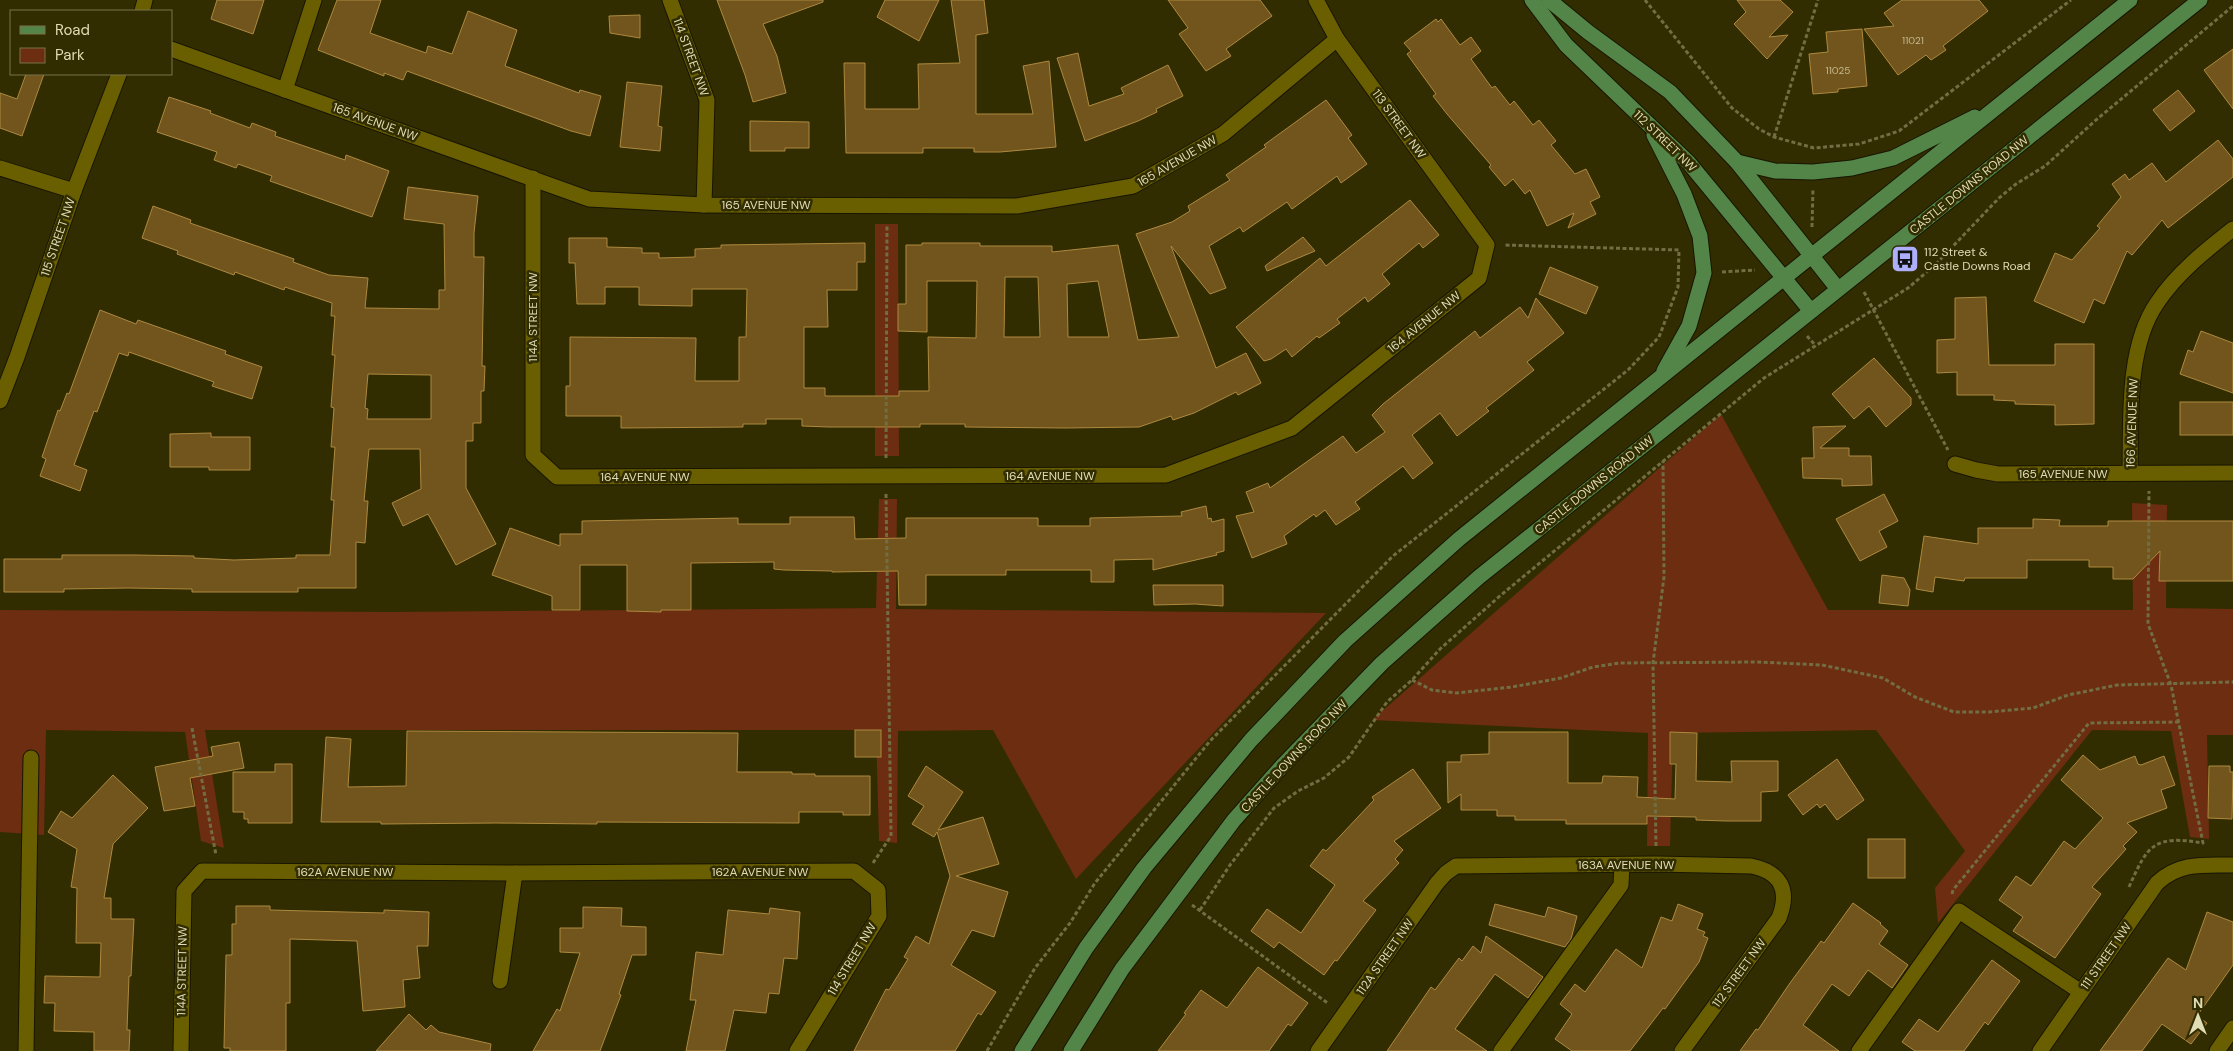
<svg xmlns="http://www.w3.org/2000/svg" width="2233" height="1051" font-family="'DM Sans',sans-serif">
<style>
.green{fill:#6c2d11}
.building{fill:#71551d;stroke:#ae893f;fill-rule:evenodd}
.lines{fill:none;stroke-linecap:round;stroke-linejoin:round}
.minor-casing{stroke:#181500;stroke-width:17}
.major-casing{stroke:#181500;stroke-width:17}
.path{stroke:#726d43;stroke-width:3;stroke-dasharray:4 2.5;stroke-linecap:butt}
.minor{stroke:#695f00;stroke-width:15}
.major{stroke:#528547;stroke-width:15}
.labels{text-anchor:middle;stroke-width:5;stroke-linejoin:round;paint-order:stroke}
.number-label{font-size:10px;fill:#c4ba8f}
.street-label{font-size:12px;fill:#e0dcb5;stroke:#322d00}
.poi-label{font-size:12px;fill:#e0dcb5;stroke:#322d00;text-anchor:start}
</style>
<rect width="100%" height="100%" fill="#322d00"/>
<g class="green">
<polygon points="875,224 898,224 899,456 875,456"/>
<polygon points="1721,414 1828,610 2133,610 2132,503 2167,505 2166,608 2233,609 2233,735 2207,735 2209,839 2190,837 2171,731 2092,730 1938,923 1935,888 1965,851 1876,730 1673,733 1670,846 1647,846 1648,733 1372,720"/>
<polygon points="879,499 897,499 896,609 1326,613 1076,879 993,730 898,731 897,843 879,841 876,730 205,730 224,848 201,841 185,732 46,730 44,835 0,832 0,610 391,612 876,608"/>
</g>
<g class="building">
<polygon points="217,0 264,0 253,34 211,19"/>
<polygon points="337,0 381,0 370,33 426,53 428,46 452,54 468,11 517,30 505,66 579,93 580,90 601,96 590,136 571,131 407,71 403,80 384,73 384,76 318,50"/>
<polygon points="717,0 823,0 823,2 763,24 777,56 786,93 753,102 745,75"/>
<polygon points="885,0 939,0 919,41 877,17"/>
<polygon points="951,0 984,0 988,33 976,35 976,114 1033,114 1023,66 1049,61 1056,147 1000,152 974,152 974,148 923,148 923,153 846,153 844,63 865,63 865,109 919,109 918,64 960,63"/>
<polygon points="1168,0 1260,0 1272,16 1226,49 1231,56 1206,71 1179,34 1188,28"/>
<polygon points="1737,0 1780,0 1793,12 1769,37 1788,35 1767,59 1734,24 1746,12"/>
<polygon points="1902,0 1979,0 1988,11 1943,46 1946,50 1931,60 1926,55 1898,75 1864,29 1894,26 1884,13"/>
<polygon points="640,15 640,38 610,33 609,16"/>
<polygon points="1436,19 1438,22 1441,19 1460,45 1471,37 1481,51 1471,59 1492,88 1495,86 1510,105 1514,101 1533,125 1539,120 1556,141 1551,145 1575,174 1586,169 1600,197 1590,202 1596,214 1568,228 1574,213 1547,226 1530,190 1525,194 1513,179 1505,186 1489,167 1491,165 1447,114 1433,96 1436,94 1407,54 1411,51 1404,43"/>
<polygon points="1862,29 1867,86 1838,89 1838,92 1813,94 1809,54 1828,52 1826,32"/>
<polygon points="2233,49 2233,109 2204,70"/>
<polygon points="1078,53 1089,106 1124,94 1121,88 1168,65 1183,96 1156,109 1157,112 1138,121 1085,141 1057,58"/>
<polygon points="26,74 44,74 22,136 0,128 0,93 17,99"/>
<polygon points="627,82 662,86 658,126 662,127 660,151 620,147"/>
<polygon points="2178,90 2195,111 2170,131 2153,110"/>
<polygon points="169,97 211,111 210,113 250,128 252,123 276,132 275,136 345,160 346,155 389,171 372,217 270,181 272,176 238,164 236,168 214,160 217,152 157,132"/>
<path d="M1326,100L1352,135L1348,138L1367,164L1341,183L1337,176L1292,209L1287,202L1243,232L1240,227L1209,246L1226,288L1210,294L1171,246L1216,368L1246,353L1261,383L1238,395L1236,392L1194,413L1173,420L1171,416L1139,427L1065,428L965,427V424H920V427H829L802,426V419H766V424H743V427L621,428V416H566V386H570V337L696,338L695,381H739V337H746L747,289H692V306L639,305V287H605V304H577L575,263H569V238H607V247L642,248V253H659V258L695,257V249L721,248V245L865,243V262H857V290H827L828,327H804V388H825V396H899V391H929L928,337L976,338L977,281H927V332L898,331V304H906V245H922V243H980V246H1052V252L1118,245L1138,340L1179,337L1136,234L1172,222L1190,211L1188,206L1230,180L1226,175L1266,147L1264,145ZM1005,277H1038L1040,337H1004ZM1098,281L1109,337H1068L1067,284Z"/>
<polygon points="750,121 809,122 809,148 785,148 785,151 750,151"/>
<polygon points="2218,140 2233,159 2233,177 2168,228 2162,220 2132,255 2127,251 2104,304 2094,299 2084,323 2034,301 2055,253 2072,260 2100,228 2097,226 2121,197 2112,184 2125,174 2129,180 2152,163 2166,182"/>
<path d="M408,187L478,196L474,233V257H484L482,366H485L484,391H481V423H473V441H466V488L496,544L456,565L428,514L403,526L392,503L421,489L420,449H369L364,501H368L365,543L356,542V588H298V592H192V589L128,588L64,589V592H4V559H62V555H134L194,556V558L234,560L296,558V555H330L334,500H331L335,447H331L334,408L331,407L335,355H332L335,316H331L332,303L285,287L284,290L235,272L234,275L177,254L178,251L142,238L153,206L191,220L190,223L294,259L293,262L329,275L368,278L365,308L439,309V290H445L444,224L404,219ZM368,374L431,375V419H367L368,409L365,408Z"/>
<polygon points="1410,200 1439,235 1423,248 1419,243 1382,274 1390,284 1368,302 1365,297 1337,319 1340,323 1319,338 1317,336 1292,357 1286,349 1271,359 1264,361 1236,327 1320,258 1326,266"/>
<polygon points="1303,237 1315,251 1267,271 1265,266"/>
<polygon points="1550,267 1598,287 1586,314 1539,294"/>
<polygon points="1986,297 1989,365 2055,365 2055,344 2094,344 2094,424 2055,425 2055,405 2015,404 2015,401 1994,400 1994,395 1957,395 1957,372 1937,373 1937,340 1955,339 1955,298"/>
<polygon points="1536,298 1564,333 1527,362 1534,370 1486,408 1489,411 1457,436 1440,413 1412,435 1433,463 1413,479 1403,466 1355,502 1360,509 1336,525 1325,510 1316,517 1314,514 1284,536 1287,544 1252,558 1236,516 1254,512 1246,492 1268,483 1270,488 1343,436 1356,453 1385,432 1372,415 1383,404 1475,331 1480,338 1520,307 1528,318"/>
<polygon points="100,310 136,324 138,320 226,351 225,354 262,367 252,399 212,386 214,382 129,352 128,356 119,353 97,412 94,411 74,465 87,470 80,491 40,476 46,459 42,457 58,410 60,411 67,393 69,394"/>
<polygon points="2201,331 2233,343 2233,393 2180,374 2188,350 2193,352"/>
<polygon points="1874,358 1911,398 1911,405 1886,427 1869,406 1854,419 1832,394"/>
<rect x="2180" y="402" width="53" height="33"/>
<polygon points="1846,426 1820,448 1849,448 1849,456 1871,456 1872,485 1842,486 1842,479 1803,478 1802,458 1814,458 1813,427"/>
<polygon points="211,433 211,437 250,437 250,470 209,470 209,467 170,467 170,434"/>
<polygon points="1884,494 1898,521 1879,531 1887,547 1860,561 1836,519"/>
<polygon points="1206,506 1208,519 1211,518 1212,522 1224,519 1224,551 1216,553 1217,555 1153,570 1153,559 1114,560 1114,582 1091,582 1091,570 1006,570 1006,575 926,575 926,605 899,605 898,571 832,572 832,571 784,570 774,569 774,562 691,563 691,610 661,610 661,612 627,611 627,565 580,565 580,610 552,610 552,596 492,575 510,528 560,546 560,534 582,534 582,521 738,518 738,524 790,524 790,517 854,517 855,539 906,538 906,518 1038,518 1038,526 1090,526 1090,518 1182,516 1181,512"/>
<polygon points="2033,519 2060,520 2059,526 2108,526 2108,521 2233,521 2233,581 2159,581 2160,551 2133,579 2113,579 2113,567 2089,567 2089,560 2027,560 2027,578 1965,578 1964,581 1935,577 1933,592 1916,589 1924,536 1978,544 1978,528 2033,528"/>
<polygon points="1882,575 1904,578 1910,590 1908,606 1879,603"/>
<polygon points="1153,585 1223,585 1223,606 1195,604 1154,605"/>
<rect x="855" y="730" width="26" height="27"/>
<polygon points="407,731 738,733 737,772 792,772 792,774 815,774 815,776 870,776 870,815 843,815 843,812 799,812 799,823 597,822 597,824 496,823 381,824 381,822 321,822 326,737 351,739 348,787 406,786"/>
<polygon points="1489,732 1568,732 1568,783 1602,783 1603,776 1638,777 1637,797 1675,799 1676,764 1670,764 1670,732 1697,733 1696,781 1732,782 1731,761 1778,761 1778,791 1761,792 1761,821 1726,821 1696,820 1696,817 1647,816 1647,824 1566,824 1566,820 1515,820 1515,816 1497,816 1497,810 1461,810 1461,794 1448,803 1447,762 1461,762 1461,755 1489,754"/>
<polygon points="239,742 244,768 190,778 195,806 164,811 155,767 213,756 211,747"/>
<polygon points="2083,755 2100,770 2135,756 2138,764 2141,765 2164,756 2175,785 2161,790 2167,808 2127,823 2137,832 2123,846 2126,849 2092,887 2101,894 2055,958 2013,931 2023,917 1999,900 2016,876 2031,886 2064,841 2075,849 2103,818 2061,780"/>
<polygon points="1837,759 1864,800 1837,820 1825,804 1820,808 1817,804 1803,815 1788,795"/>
<polygon points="275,764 292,764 292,823 248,823 248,819 244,819 244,812 233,812 233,772 275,772"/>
<polygon points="926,766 963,792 938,830 983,817 999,864 956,876 1008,892 994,937 972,930 951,965 996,992 981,1015 978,1013 955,1051 854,1051 886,989 889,990 908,959 904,957 916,936 929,944 950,876 937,832 934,837 912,824 924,806 908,796"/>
<polygon points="2209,766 2230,766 2230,772 2233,772 2232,819 2208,818"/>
<polygon points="1413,769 1441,808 1394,841 1403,850 1395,859 1399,863 1363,901 1376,910 1337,961 1335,960 1324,975 1279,942 1274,948 1251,931 1267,909 1301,933 1335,885 1310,866 1323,849 1326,851 1374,800 1372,797"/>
<polygon points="113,775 148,808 113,844 104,898 111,898 111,919 134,919 131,976 129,976 127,1030 130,1030 129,1051 94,1051 94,1032 54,1031 55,1003 44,1003 45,976 100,977 101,943 76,943 77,888 71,887 77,849 48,832 61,811 72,818"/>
<rect x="1868" y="839" width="37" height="39"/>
<polygon points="1853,903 1881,923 1880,924 1888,931 1879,944 1908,965 1892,988 1868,970 1849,996 1832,984 1803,1025 1839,1051 1740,1051 1756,1029 1758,1030 1790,983 1821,941 1824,943"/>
<polygon points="1495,904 1545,917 1548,907 1577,916 1571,939 1565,947 1489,925"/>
<polygon points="1678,904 1703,914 1697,929 1705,932 1703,936 1708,938 1699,962 1665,1009 1663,1008 1630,1051 1572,1051 1555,1039 1572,1014 1560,1004 1575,984 1585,992 1616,949 1642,968 1661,917 1672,921"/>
<polygon points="236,906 270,906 270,910 384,913 384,910 429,912 428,946 417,946 420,978 403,980 405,1007 363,1011 357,941 290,939 290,1003 286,1003 286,1051 230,1051 230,1048 224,1048 226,955 232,955 232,924 236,924"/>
<polygon points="583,907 622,908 621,926 646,927 646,955 632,955 619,994 621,995 600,1051 533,1051 557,1009 560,1011 580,953 560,952 560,928 583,928"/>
<polygon points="770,908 800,912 797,959 784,958 779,994 769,993 766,1013 734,1010 725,1051 686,1051 696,1000 690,1000 696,952 723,955 728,910 769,914"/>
<polygon points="2207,912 2233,922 2233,965 2197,1016 2207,1023 2191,1044 2162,1024 2142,1051 2100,1051 2168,958 2186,970"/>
<polygon points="1486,936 1543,977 1528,998 1495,974 1455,1029 1487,1051 1387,1051 1431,987 1435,990 1459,958 1462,961 1473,946 1481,953"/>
<polygon points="1992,960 2020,981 1988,1025 1985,1022 1964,1051 1915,1051 1902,1042 1919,1019 1938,1032"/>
<polygon points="1258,967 1308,1003 1291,1026 1288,1024 1269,1051 1158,1051 1186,1014 1184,1013 1201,990 1227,1008"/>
<polygon points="409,1014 426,1030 431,1025 439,1032 491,1044 490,1051 376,1051"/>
</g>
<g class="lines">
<g class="minor-casing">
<g id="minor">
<polyline points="670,0 707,100 704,205"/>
<polyline points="142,11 145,0"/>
<polyline points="171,49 589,199 704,205 1017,206 1133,186 1223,134 1337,39"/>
<polyline points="285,90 314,0"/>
<polyline points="0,168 74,191"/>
<polyline points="533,178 533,455 557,477 1166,475 1292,428 1479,278 1487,245 1337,39 1316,0"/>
<polyline points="0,401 17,357 74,191 119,74"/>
<polyline points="1955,464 1976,470 1998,474 2233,473"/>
<path d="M2130,473C2131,421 2126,348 2157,303C2177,273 2205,251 2233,229"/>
<polyline points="500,981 515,873"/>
<polyline points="26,1051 31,758"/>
<polyline points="181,1051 184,891 202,871 515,873 854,871 878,890 879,916 797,1051"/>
<path d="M1318,1051L1437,883L1446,873L1456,866L1656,864L1751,866C1781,872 1790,890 1779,918L1682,1051"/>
<polyline points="1501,1051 1621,885 1622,865"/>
<polyline points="1859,1051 1959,911 2081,992"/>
<path d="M2040,1051L2157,883C2179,862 2204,865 2233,865"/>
<polyline points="2217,1051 2233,1028"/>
</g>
</g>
<g class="major-casing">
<g id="major">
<polyline points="1532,0 1566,45 1689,163 1811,311"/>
<polyline points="1549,0 1588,32 1670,92 1737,162 1838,289"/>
<polyline points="1654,135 1684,194 1700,236 1704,273 1689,326 1664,371"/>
<polyline points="1737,162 1775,171 1813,172 1852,168 1893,158 1975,117"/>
<polyline points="1022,1051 1086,948 1144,868 1251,740 1345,641 1459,539 2130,0"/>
<polyline points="1071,1051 1122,969 1234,820 1283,765 1382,663 1479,577 2200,0"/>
</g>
</g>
<g class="path">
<polyline points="1645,0 1732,108 1759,129 1774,137 1814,148 1859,144 1899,131 2071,0"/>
<polyline points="1774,137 1818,0"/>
<polyline points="1812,227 1813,188"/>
<polyline points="1722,272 1755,270"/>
<polyline points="1864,292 1948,450"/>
<polyline points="1807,336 1815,345"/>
<polyline points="886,458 887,224"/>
<polyline points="1412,680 1432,690 1456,693 1512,687 1561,678 1593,667 1620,663 1758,662 1822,665 1883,678 1915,697 1954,712 1989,712 2033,708 2068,695 2117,685 2233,682"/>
<polyline points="192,728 216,855"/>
<polyline points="1656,846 1653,663 1664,577 1663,461"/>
<polyline points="873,863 891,836 886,494"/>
<path d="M2129,887C2148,844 2154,835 2203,843L2171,685L2148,624L2149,491"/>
<polyline points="1952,894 1953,890 2089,723 2180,722"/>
<polyline points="1192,905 1329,1004"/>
<polyline points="1200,910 1230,865 1274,808 1298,791 1324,778 1349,757 1387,702 1412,680 1440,649 1501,595 1764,378 1908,288 1935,265 1999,198 2016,184 2045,166 2096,120 2233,6"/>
<polyline points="987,1051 1035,968 1070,923 1095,883 1210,741 1393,556 1628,370 1659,337 1678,287 1679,250 1505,245"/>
</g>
<use href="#minor" class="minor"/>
<use href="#major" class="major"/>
</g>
<defs>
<g id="bus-square" transform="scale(1.4375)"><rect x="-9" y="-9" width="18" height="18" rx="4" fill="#adaffb" stroke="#322d00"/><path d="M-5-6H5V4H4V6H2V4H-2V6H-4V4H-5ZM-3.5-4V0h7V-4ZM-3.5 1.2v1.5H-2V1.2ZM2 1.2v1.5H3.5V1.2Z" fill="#111"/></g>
</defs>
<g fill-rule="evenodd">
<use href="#bus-square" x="1905" y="259"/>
</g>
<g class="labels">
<g class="number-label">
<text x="1913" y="44">11021</text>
<text x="1838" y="74">11025</text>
</g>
<g class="street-label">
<text transform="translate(691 57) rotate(70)" y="4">114 STREET NW</text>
<text transform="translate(375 122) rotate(20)" y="4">165 AVENUE NW</text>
<text transform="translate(1399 124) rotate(54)" y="4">113 STREET NW</text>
<text transform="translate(1665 141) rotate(44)" y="4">112 STREET NW</text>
<text transform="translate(1177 161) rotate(-30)" y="4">165 AVENUE NW</text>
<text transform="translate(1969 185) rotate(-39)" y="4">CASTLE DOWNS ROAD NW</text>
<text x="766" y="209">165 AVENUE NW</text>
<text transform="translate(58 237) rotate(-71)" y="4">115 STREET NW</text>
<text transform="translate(533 317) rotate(-90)" y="4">114A STREET NW</text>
<text transform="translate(1424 322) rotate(-39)" y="4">164 AVENUE NW</text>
<text transform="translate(2132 423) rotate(-88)" y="4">166 AVENUE NW</text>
<text x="2063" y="478">165 AVENUE NW</text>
<text x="1050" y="480">164 AVENUE NW</text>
<text x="645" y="481">164 AVENUE NW</text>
<text transform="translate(1594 485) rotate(-39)" y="4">CASTLE DOWNS ROAD NW</text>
<text transform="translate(1294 756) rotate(-47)" y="4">CASTLE DOWNS ROAD NW</text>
<text x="1626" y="869">163A AVENUE NW</text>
<text x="345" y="876">162A AVENUE NW</text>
<text x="760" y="876">162A AVENUE NW</text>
<text transform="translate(2106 956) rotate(-55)" y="4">111 STREET NW</text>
<text transform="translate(1385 957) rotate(-55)" y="4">112A STREET NW</text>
<text transform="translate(852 959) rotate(-59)" y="4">114 STREET NW</text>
<text transform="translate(182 971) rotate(-89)" y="4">114A STREET NW</text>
<text transform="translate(1739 973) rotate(-54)" y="4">112 STREET NW</text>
</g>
<g class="poi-label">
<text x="1924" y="256">112 Street &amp;<tspan x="1924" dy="14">Castle Downs Road</tspan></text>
</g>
</g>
<rect x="10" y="10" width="162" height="65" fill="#322d00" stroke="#787348"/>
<rect x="20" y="26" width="25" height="8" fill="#528547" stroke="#787348"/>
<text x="55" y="35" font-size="15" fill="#e0dcb5">Road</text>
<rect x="20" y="48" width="25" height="15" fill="#6c2d11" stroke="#787348"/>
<text x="55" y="60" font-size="15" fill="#e0dcb5">Park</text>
<g transform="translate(2198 1016)" stroke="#322d00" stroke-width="4" paint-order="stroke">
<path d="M0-4L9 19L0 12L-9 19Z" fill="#e0dcb5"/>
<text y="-8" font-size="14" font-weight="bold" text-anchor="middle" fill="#e0dcb5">N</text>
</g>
</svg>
